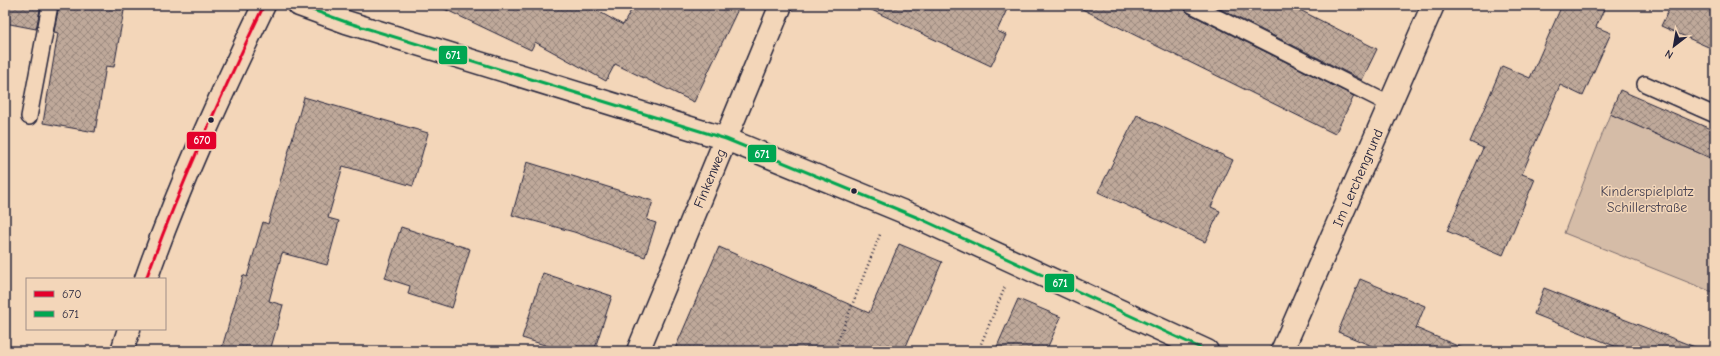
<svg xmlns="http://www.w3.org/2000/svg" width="1720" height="356" font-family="'Comic Neue',sans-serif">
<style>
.park{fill:#d5bca7;stroke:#7c6f71}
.building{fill:url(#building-cross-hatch);stroke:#22223b}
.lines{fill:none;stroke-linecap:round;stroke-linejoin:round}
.lane-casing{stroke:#22223b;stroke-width:18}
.street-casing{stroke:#22223b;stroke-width:25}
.primary-casing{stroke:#22223b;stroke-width:25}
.path{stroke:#22223b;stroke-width:2.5;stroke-dasharray:1 3;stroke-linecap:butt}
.lane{stroke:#f3d6b9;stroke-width:15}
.street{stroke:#f3d6b9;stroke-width:22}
.primary{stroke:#f3d6b9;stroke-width:22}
.bus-1-casing{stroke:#f3d6b9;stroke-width:6}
.bus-2-casing{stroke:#f3d6b9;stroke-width:6}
.bus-1{stroke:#e4002b;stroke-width:3}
.bus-2{stroke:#00a651;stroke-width:3}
.bus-dot{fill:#22223b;stroke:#f3d6b9;stroke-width:1.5}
.labels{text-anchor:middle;stroke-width:3;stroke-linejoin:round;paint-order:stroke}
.street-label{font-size:14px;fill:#22223b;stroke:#f3d6b9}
.park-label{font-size:14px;fill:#464151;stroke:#f3d6b9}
.line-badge{stroke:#f3d6b9;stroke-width:1.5}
.badge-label{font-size:11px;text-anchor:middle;font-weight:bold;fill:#fff}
</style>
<defs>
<pattern id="building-cross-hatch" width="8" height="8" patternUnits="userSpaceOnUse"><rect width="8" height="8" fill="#bfa99a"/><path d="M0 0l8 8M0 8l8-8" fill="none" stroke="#9b897f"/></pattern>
</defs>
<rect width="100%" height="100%" fill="#f3d6b9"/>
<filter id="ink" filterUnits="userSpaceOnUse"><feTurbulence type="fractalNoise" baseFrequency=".025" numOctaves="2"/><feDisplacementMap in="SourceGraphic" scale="8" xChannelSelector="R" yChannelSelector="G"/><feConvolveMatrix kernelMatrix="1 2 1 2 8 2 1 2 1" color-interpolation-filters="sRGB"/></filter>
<g filter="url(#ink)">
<polygon class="park" points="1610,114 1715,160 1715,293 1564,233"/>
<g class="building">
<polygon points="5,5 41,5 36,29 5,23"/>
<polygon points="59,5 125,5 114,67 106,66 95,132 43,123 58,33 54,32"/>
<polygon points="436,5 587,5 623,25 634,5 740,5 694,102 615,64 606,81 535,42 531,50"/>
<polygon points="861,5 1009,5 997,31 1006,35 991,66"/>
<polygon points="1074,5 1183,5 1188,13 1354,96 1335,134"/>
<polygon points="1212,5 1290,5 1377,49 1362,80"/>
<polygon points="1562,5 1606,5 1596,27 1611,33 1583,96 1560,85 1522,174 1535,179 1503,255 1447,231 1483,148 1470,142 1502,66 1530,78"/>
<polygon points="1671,5 1715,5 1715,50 1661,26"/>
<polygon points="1620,90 1715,131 1715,160 1610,114"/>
<polygon points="304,97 428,133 413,186 343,166 328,218 339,221 327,265 282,253 269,301 283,305 270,351 221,351 243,275 247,277 263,222 268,224"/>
<polygon points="1137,115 1233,160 1211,207 1220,211 1205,242 1098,192"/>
<polygon points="527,162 653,201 647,220 656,223 645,257 574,232 512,215"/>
<polygon points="401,227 470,249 452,308 408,294 410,286 385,278"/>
<polygon points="899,244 942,262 904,351 674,351 719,247 869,313"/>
<polygon points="543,273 612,296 594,351 564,351 522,338"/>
<polygon points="1360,279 1425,306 1416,328 1469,351 1384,351 1338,332"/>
<polygon points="1544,288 1700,349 1700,351 1627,351 1534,314"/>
<polygon points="1018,299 1061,317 1046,351 995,351"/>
</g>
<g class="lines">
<g class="lane-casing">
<g id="lane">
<polyline points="1192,5 1389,104"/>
<polyline points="1645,84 1715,115"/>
<polyline points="29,117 50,5"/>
</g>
</g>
<g class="street-casing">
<g id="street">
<polyline points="299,5 346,22 726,139 921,219 1207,351"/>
<path id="s1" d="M638,351L781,5"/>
<path id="s2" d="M1282,351L1433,5"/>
</g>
</g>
<g class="primary-casing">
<g id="primary">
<path d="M146,279C179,185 221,94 264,5"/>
<polyline points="122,351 129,329"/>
</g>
</g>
<g class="path">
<polyline points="834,351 881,232"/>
<polyline points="978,351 1005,287"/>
<polyline points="1123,351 1126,344"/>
</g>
<use href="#lane" class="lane"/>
<use href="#street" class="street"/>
<use href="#primary" class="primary"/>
<g class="bus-1-casing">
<path id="bus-1" d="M146,279C180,185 221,95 264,5"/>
</g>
<g class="bus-2-casing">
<polyline id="bus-2" points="299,5 346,22 726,139 921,219 1207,351"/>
</g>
<use href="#bus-1" class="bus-1"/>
<use href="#bus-2" class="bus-2"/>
</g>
</g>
<g class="bus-dot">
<circle cx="211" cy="120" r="3.5"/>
<circle cx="854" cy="191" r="3.5"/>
</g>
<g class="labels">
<g class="street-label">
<text dy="5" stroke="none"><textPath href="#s1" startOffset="187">Finkenweg</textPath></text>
<text dy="5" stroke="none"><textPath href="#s2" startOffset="189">Im Lerchengrund</textPath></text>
</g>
<g class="park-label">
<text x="1647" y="196">Kinderspielplatz<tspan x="1647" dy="16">Schillerstraße</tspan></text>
</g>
</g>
<g class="line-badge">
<rect x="438" y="45" width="30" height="20" rx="4" fill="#00a651"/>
<rect x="186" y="131" width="31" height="19" rx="4" fill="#e4002b"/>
<rect x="747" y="144" width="30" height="19" rx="4" fill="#00a651"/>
<rect x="1044" y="273" width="31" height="20" rx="4" fill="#00a651"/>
</g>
<g class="badge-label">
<text x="453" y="59">671</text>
<text x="202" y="144">670</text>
<text x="762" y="158">671</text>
<text x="1060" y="287">671</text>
</g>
<rect width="1720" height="356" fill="none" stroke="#f3d6b9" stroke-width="20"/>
<rect x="10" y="10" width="1700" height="336" fill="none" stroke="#22223b" stroke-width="1.5" filter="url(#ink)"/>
<rect x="26" y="278" width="140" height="52" fill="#f3d6b9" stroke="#9f8e87"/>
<rect x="34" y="291" width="20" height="6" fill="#e4002b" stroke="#9f8e87"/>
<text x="62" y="298" font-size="12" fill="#22223b">670</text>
<rect x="34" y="311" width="20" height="6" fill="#00a651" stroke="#9f8e87"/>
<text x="62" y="318" font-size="12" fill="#22223b">671</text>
<g transform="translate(1674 46) rotate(211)" stroke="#f3d6b9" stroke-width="3" paint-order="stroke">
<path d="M0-3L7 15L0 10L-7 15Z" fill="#22223b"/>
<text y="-6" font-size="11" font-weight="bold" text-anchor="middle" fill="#22223b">N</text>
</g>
</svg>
